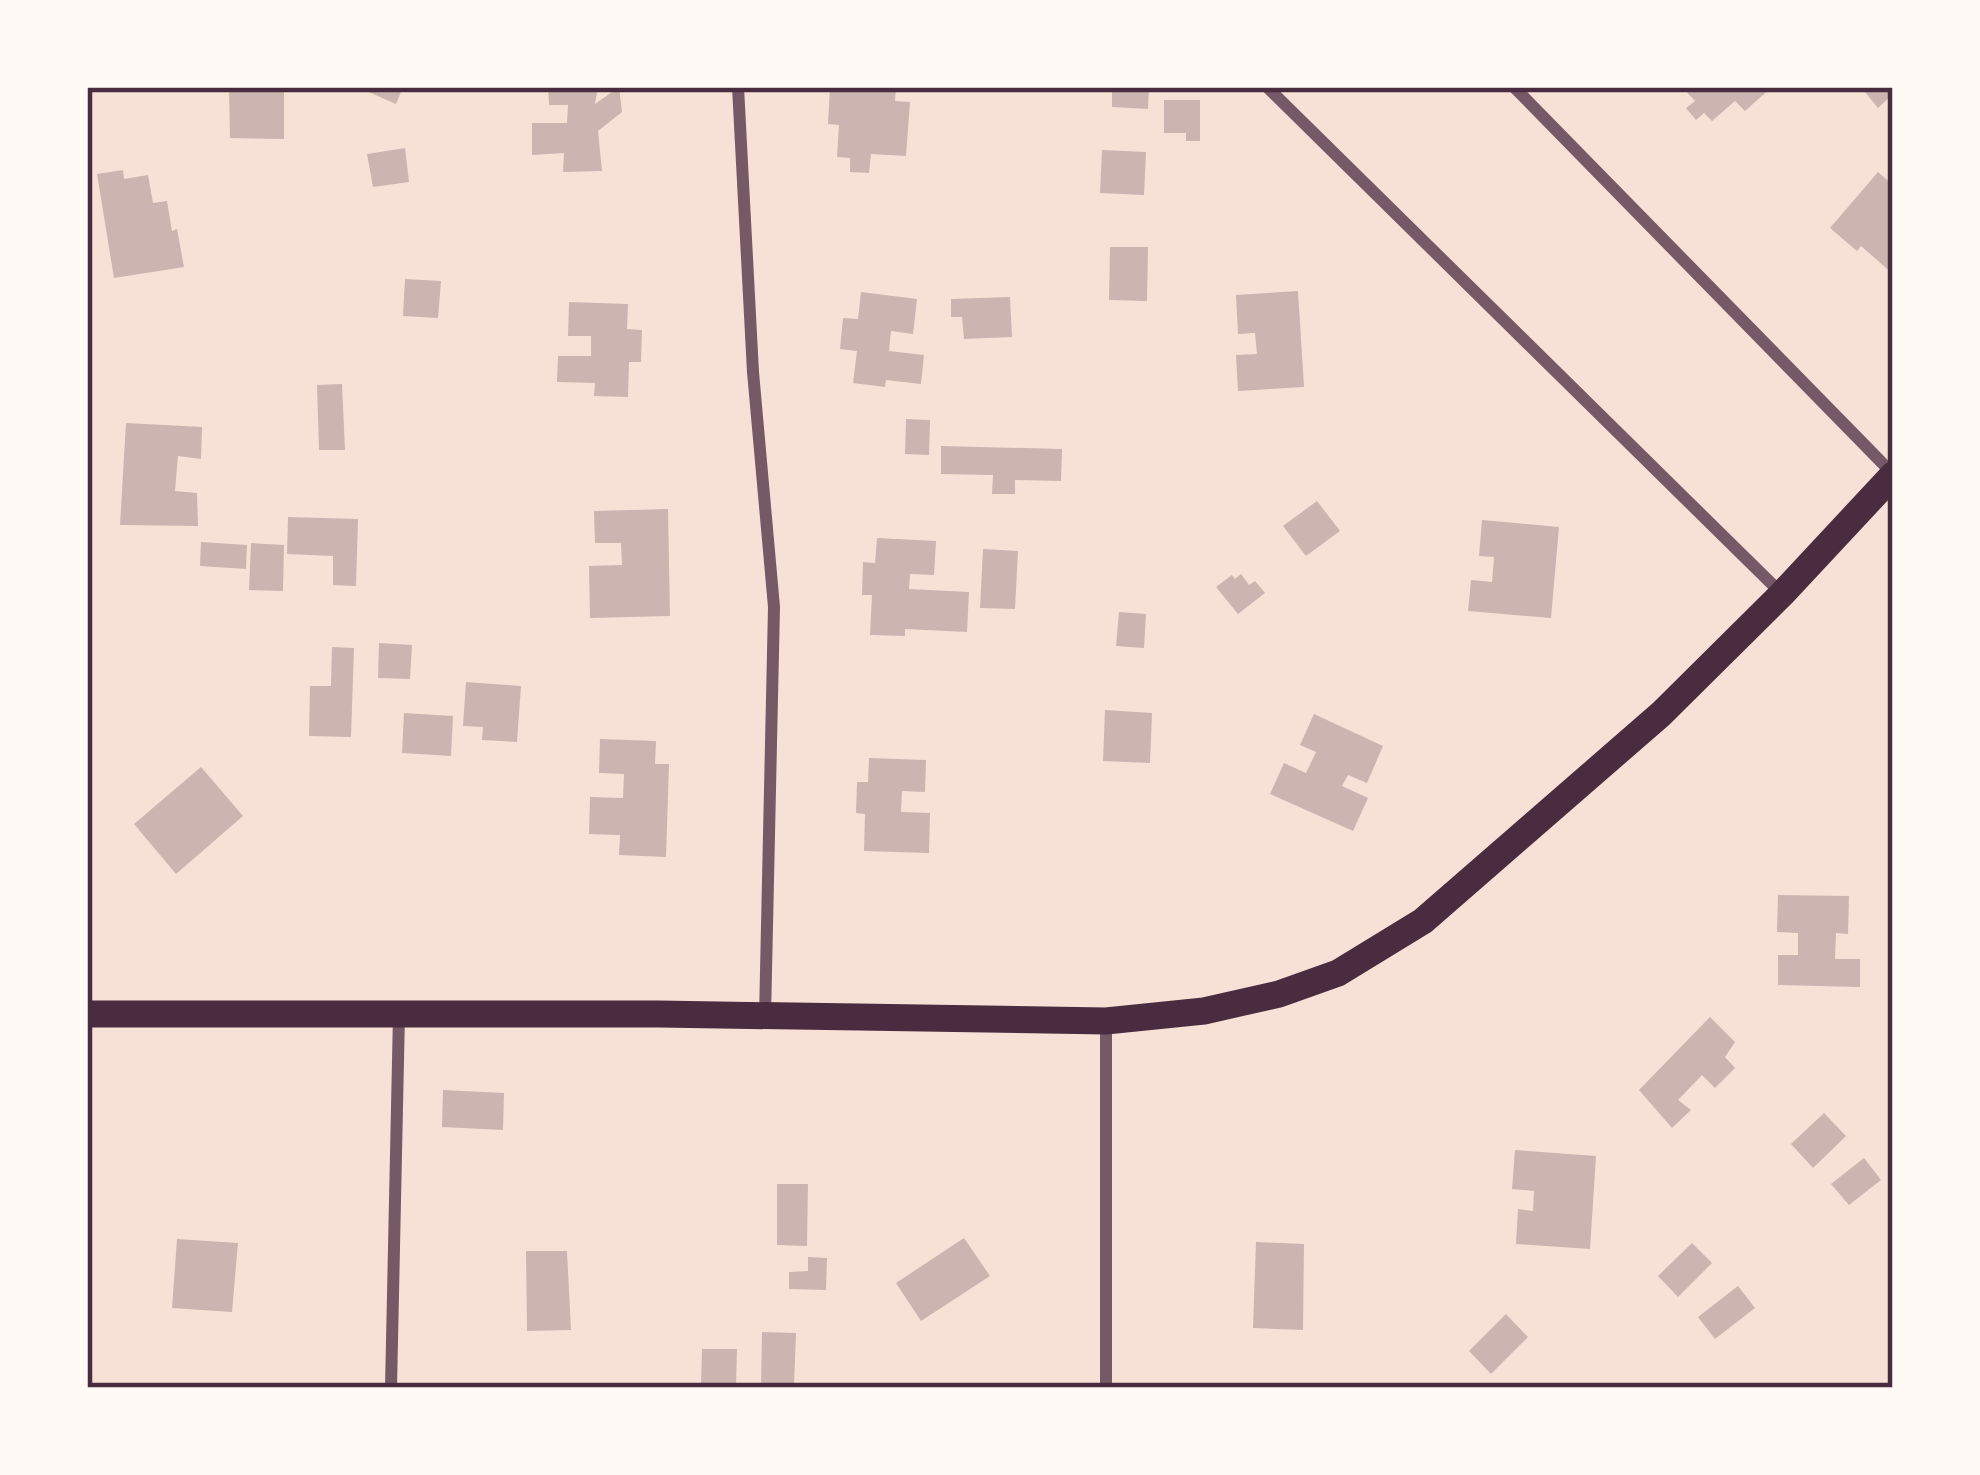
<svg xmlns="http://www.w3.org/2000/svg" width="1980" height="1475" font-family="'Source Sans 3',sans-serif">
<style>
.building{fill:#ccb4b1}
.lines{fill:none;stroke-linecap:round;stroke-linejoin:round}
.minor{stroke:#755966;stroke-width:12}
.trunk{stroke:#4a2c40;stroke-width:27}
.neatline{fill:none;stroke:#4a2c40;stroke-width:4.5}
</style>
<rect width="100%" height="100%" fill="#f7e1d7"/>
<g class="building">
<polygon points="229,87 284,87 284,139 230,138"/>
<polygon points="357,87 403,87 396,104"/>
<polygon points="548,87 598,87 595,104 619,87 622,112 598,131 602,171 563,172 564,153 532,155 532,123 567,123 568,105 549,105"/>
<polygon points="830,87 896,87 895,101 910,102 906,156 871,154 869,173 850,172 850,158 837,157 839,125 828,124"/>
<polygon points="1112,87 1149,87 1148,109 1112,107"/>
<polygon points="1682,87 1772,87 1745,111 1735,101 1712,121 1704,113 1696,120 1686,108 1695,101"/>
<polygon points="1871,87 1893,87 1893,94 1878,108 1865,92"/>
<polygon points="1164,100 1200,100 1200,141 1186,141 1186,133 1164,133"/>
<polygon points="405,148 409,182 373,187 367,154"/>
<polygon points="1102,150 1146,152 1144,195 1100,193"/>
<polygon points="123,170 124,179 148,175 153,203 167,201 172,231 177,229 184,267 114,278 97,174"/>
<polygon points="1878,172 1893,185 1893,274 1861,246 1857,251 1830,228"/>
<polygon points="1110,247 1148,247 1147,301 1109,300"/>
<polygon points="405,279 441,281 438,318 403,316"/>
<polygon points="1298,291 1304,387 1238,391 1236,355 1257,354 1255,333 1238,334 1236,295"/>
<polygon points="861,292 917,299 913,334 891,331 889,351 924,355 921,384 886,380 885,387 853,383 857,351 840,349 843,318 858,319"/>
<polygon points="1010,297 1012,337 964,339 962,317 951,317 951,299"/>
<polygon points="569,302 628,304 627,329 642,330 641,362 629,362 628,397 594,396 595,383 557,382 558,356 591,356 591,336 568,336"/>
<polygon points="342,384 345,450 319,450 317,385"/>
<polygon points="906,419 930,420 929,455 905,454"/>
<polygon points="126,423 202,427 201,459 178,456 175,491 197,493 198,526 120,525"/>
<polygon points="941,446 1062,449 1061,481 1015,480 1015,494 992,494 993,475 941,474"/>
<polygon points="1317,501 1340,531 1306,556 1283,526"/>
<polygon points="668,509 670,616 590,618 589,566 622,565 621,543 595,543 594,511"/>
<polygon points="288,517 358,519 356,586 333,585 333,556 287,554"/>
<polygon points="1482,520 1559,527 1551,618 1468,611 1471,580 1492,582 1494,557 1479,556"/>
<polygon points="877,538 936,541 934,575 910,574 909,589 969,592 967,632 905,629 905,636 870,635 872,595 862,595 863,562 875,563"/>
<polygon points="201,542 247,545 246,569 200,566"/>
<polygon points="251,543 284,545 283,591 249,590"/>
<polygon points="983,549 1018,551 1015,609 980,608"/>
<polygon points="1241,574 1249,585 1255,581 1265,593 1238,614 1216,587 1232,575 1235,579"/>
<polygon points="1119,612 1146,614 1144,648 1116,646"/>
<polygon points="379,643 412,645 410,679 378,678"/>
<polygon points="332,647 354,648 351,737 309,736 310,686 331,686"/>
<polygon points="466,682 521,686 517,742 482,740 483,727 463,726"/>
<polygon points="1105,710 1152,713 1150,763 1103,761"/>
<polygon points="404,713 453,716 451,756 402,753"/>
<polygon points="1314,714 1383,746 1367,783 1348,775 1342,786 1368,798 1353,831 1270,794 1284,763 1306,773 1316,752 1300,745"/>
<polygon points="600,739 656,741 655,764 669,764 666,857 619,855 620,835 589,834 590,797 623,798 624,774 599,773"/>
<polygon points="869,758 926,760 925,792 902,791 901,812 930,813 929,853 864,851 865,814 856,813 857,782 868,782"/>
<polygon points="201,767 243,816 176,874 134,824"/>
<polygon points="1778,895 1849,896 1848,934 1836,933 1835,959 1860,959 1860,987 1778,985 1778,955 1798,955 1798,933 1777,932"/>
<polygon points="1710,1017 1735,1042 1725,1057 1735,1068 1715,1088 1702,1075 1678,1100 1691,1110 1672,1128 1639,1090"/>
<polygon points="443,1090 504,1093 503,1130 442,1127"/>
<polygon points="1824,1113 1846,1136 1813,1168 1791,1144"/>
<polygon points="1515,1150 1596,1156 1590,1249 1516,1244 1518,1209 1533,1211 1534,1191 1512,1189"/>
<polygon points="1864,1158 1881,1180 1849,1205 1831,1184"/>
<polygon points="777,1184 808,1184 807,1246 777,1245"/>
<polygon points="964,1238 990,1276 921,1321 896,1283"/>
<polygon points="177,1239 238,1243 232,1312 172,1308"/>
<polygon points="1256,1242 1304,1244 1303,1330 1253,1328"/>
<polygon points="1692,1243 1712,1263 1678,1297 1658,1276"/>
<polygon points="526,1251 567,1251 571,1330 527,1331"/>
<polygon points="808,1257 827,1258 826,1290 789,1289 789,1272 808,1271"/>
<polygon points="1738,1286 1755,1308 1715,1339 1698,1317"/>
<polygon points="1506,1314 1528,1337 1491,1374 1469,1351"/>
<polygon points="762,1332 796,1333 794,1387 761,1386"/>
<polygon points="702,1349 737,1349 736,1387 701,1387"/>
</g>
<g class="lines">
<g class="minor">
<polyline points="738,87 753,372 774,607 765,1017"/>
<polyline points="1267,87 1782,594"/>
<polyline points="1514,87 1893,474"/>
<polyline points="1106,1023 1106,1388"/>
<polyline points="391,1388 399,1014"/>
</g>
<polyline class="trunk" points="87,1014 659,1014 1106,1021 1204,1011 1279,994 1338,973 1423,921 1661,714 1782,594 1893,475"/>
</g>
<rect width="1980" height="1475" fill="none" stroke="#fffaf5" stroke-width="180"/>
<rect x="90" y="90" width="1800" height="1295" class="neatline"/>
</svg>
